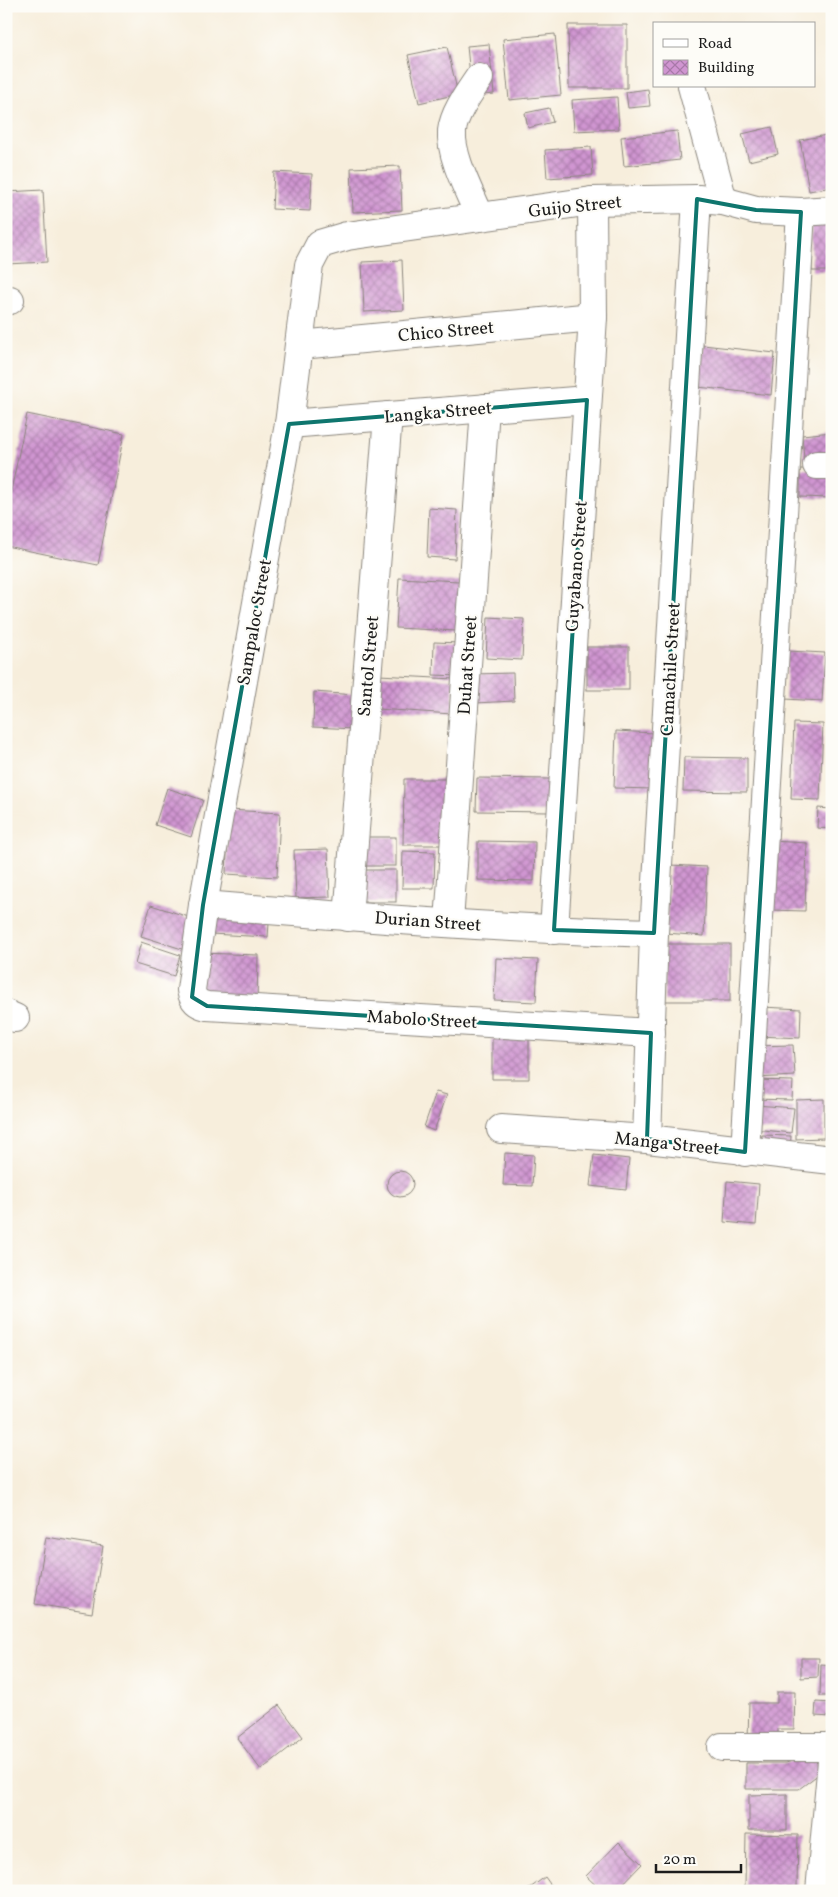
<svg xmlns="http://www.w3.org/2000/svg" width="838" height="1897" font-family="Vollkorn,serif">
<style>
.building{fill:url(#building-cross-hatch)}
.lines{fill:none;stroke-linecap:round;stroke-linejoin:round}
.minor-casing{stroke:#8a857c;stroke-width:30}
.minor{stroke:#fff;stroke-width:28}
.marked{fill:none;stroke:#0f766e;stroke-width:4;stroke-linejoin:round}
.labels{text-anchor:middle;stroke-width:4.5;stroke-linejoin:round;paint-order:stroke}
.street-label{font-size:18px;fill:#1c1c1c;stroke:#fdfcf7}
</style>
<defs>
<pattern id="building-cross-hatch" width="8" height="8" patternUnits="userSpaceOnUse" patternTransform="scale(1.25)"><rect width="8" height="8" fill="#d095d1"/><path d="M0 0l8 8M0 8l8-8" fill="none" stroke="#a879a9"/></pattern>
</defs>
<rect width="100%" height="100%" fill="#fdfcf7"/>
<filter id="ink" filterUnits="userSpaceOnUse"><feTurbulence type="fractalNoise" baseFrequency=".02" numOctaves="2"/><feDisplacementMap in="SourceGraphic" scale="10" xChannelSelector="R" yChannelSelector="G"/><feConvolveMatrix kernelMatrix="1 2 1 2 8 2 1 2 1" color-interpolation-filters="sRGB"/></filter>
<filter id="wash" filterUnits="userSpaceOnUse"><feTurbulence type="fractalNoise" baseFrequency=".0096" numOctaves="4" result="noise"/><feDisplacementMap in="SourceGraphic" scale="20" xChannelSelector="R" yChannelSelector="G"/><feGaussianBlur stdDeviation="1.12" result="paint"/><feColorMatrix in="noise" values="0 0 0 0 0 0 0 0 0 0 0 0 0 0 0 0 0 1.4 0 .05"/><feComposite in="paint" operator="in"/></filter>
<g filter="url(#wash)">
<rect width="100%" height="100%" fill="#f7eedc"/>
<g id="blocks">
<g class="building">
<polygon points="568,25 627,25 627,88 569,88"/>
<polygon points="555,34 561,95 509,100 503,39"/>
<polygon points="489,44 494,94 472,96 467,46"/>
<polygon points="447,47 458,94 419,103 408,55"/>
<polygon points="648,89 650,106 628,108 626,92"/>
<polygon points="617,97 619,129 574,131 572,100"/>
<polygon points="549,108 553,122 528,128 525,113"/>
<polygon points="772,127 778,154 749,161 742,134"/>
<polygon points="677,131 680,160 624,166 621,137"/>
<polygon points="832,134 832,187 809,191 800,140"/>
<polygon points="591,147 593,175 547,178 545,150"/>
<polygon points="400,166 402,210 353,212 351,168"/>
<polygon points="274,172 312,174 310,211 272,209"/>
<polygon points="43,190 47,262 6,264 6,192"/>
<polygon points="811,223 832,223 832,271 812,271"/>
<polygon points="402,260 404,310 364,312 362,262"/>
<polygon points="703,345 775,353 771,395 698,387"/>
<polygon points="27,414 124,434 98,565 6,546 6,515"/>
<polygon points="832,432 832,457 804,459 802,435"/>
<polygon points="800,469 832,470 832,498 800,497"/>
<polygon points="429,508 457,510 455,559 427,557"/>
<polygon points="399,578 459,581 457,631 396,628"/>
<polygon points="488,617 524,619 522,660 486,658"/>
<polygon points="434,642 460,643 460,676 433,675"/>
<rect x="587" y="647" width="42" height="43"/>
<polygon points="788,651 825,653 822,701 785,699"/>
<polygon points="513,673 514,701 475,703 474,674"/>
<polygon points="379,675 454,679 452,714 377,709"/>
<polygon points="314,692 356,695 354,729 313,727"/>
<polygon points="794,723 823,724 820,800 791,799"/>
<polygon points="616,731 654,733 653,789 614,788"/>
<polygon points="684,757 747,758 747,792 683,791"/>
<polygon points="477,778 550,779 549,812 476,811"/>
<polygon points="404,779 448,779 447,845 403,845"/>
<polygon points="167,788 203,800 191,837 155,825"/>
<polygon points="818,808 832,809 832,829 817,828"/>
<polygon points="229,810 280,813 277,877 226,874"/>
<rect x="358" y="837" width="38" height="29"/>
<polygon points="478,841 535,842 534,881 478,880"/>
<polygon points="772,841 807,843 805,911 769,910"/>
<polygon points="328,849 330,897 296,898 294,850"/>
<polygon points="403,851 435,852 434,888 402,888"/>
<polygon points="670,865 707,867 704,936 666,933"/>
<rect x="357" y="870" width="39" height="32"/>
<polygon points="151,905 195,919 185,950 141,936"/>
<polygon points="212,906 270,910 268,937 210,934"/>
<polygon points="141,942 180,955 174,976 135,964"/>
<rect x="664" y="944" width="66" height="57"/>
<polygon points="200,953 258,955 257,1003 198,1002"/>
<polygon points="496,958 538,960 536,1002 494,1000"/>
<polygon points="762,1007 801,1009 800,1038 760,1036"/>
<polygon points="529,1038 529,1079 492,1079 492,1039"/>
<polygon points="793,1045 795,1076 756,1078 754,1046"/>
<polygon points="753,1080 793,1081 792,1100 753,1099"/>
<polygon points="436,1092 447,1095 434,1131 424,1127"/>
<polygon points="824,1099 824,1138 796,1139 796,1100"/>
<polygon points="756,1105 794,1108 791,1133 754,1129"/>
<polygon points="762,1135 791,1136 790,1152 761,1150"/>
<polygon points="505,1153 534,1155 532,1186 503,1185"/>
<polygon points="594,1155 629,1159 626,1190 590,1186"/>
<circle cx="400" cy="1184" r="13"/>
<polygon points="727,1181 759,1184 756,1225 724,1222"/>
<polygon points="46,1537 103,1546 92,1613 35,1604"/>
<polygon points="801,1658 819,1658 818,1677 801,1678"/>
<polygon points="821,1664 832,1665 832,1696 820,1696"/>
<polygon points="777,1692 795,1692 794,1729 778,1729 778,1739 748,1739 749,1703 777,1703"/>
<polygon points="816,1702 832,1703 832,1717 815,1716"/>
<polygon points="279,1705 303,1737 261,1770 237,1738"/>
<polygon points="811,1755 823,1771 799,1789 746,1789 746,1763 786,1763"/>
<polygon points="787,1794 787,1830 749,1830 749,1795"/>
<polygon points="746,1834 798,1835 797,1887 745,1886"/>
<polygon points="619,1842 642,1864 616,1891 602,1891 586,1876"/>
<polygon points="545,1877 555,1891 526,1891"/>
</g>
</g>
</g>
<g filter="url(#ink)">
<use href="#blocks" fill-opacity="0" stroke="#8a857c" stroke-width="1"/>
<g class="lines">
<g class="minor-casing">
<g id="minor">
<path d="M479,78C469,93 454,113 452,131C450,156 470,193 480,217"/>
<polyline points="692,86 723,201"/>
<polyline points="6,301 10,300"/>
<polyline points="300,345 593,317"/>
<polyline points="289,424 587,400"/>
<polyline points="817,465 832,465"/>
<path d="M203,905C353,917 504,929 654,933"/>
<polyline points="348,917 388,416"/>
<polyline points="449,922 485,408"/>
<polyline points="554,930 593,317 592,201"/>
<polyline points="6,1014 15,1018"/>
<path d="M651,1033L207,1006C197,1004 193,1000 191,990L203,905L289,424L309,265L320,244L347,236L592,201L697,199L723,201L756,210L801,212L832,210"/>
<polyline points="501,1129 647,1139 832,1160"/>
<polyline points="647,1139 654,933 697,199"/>
<polyline points="745,1152 801,212"/>
<polyline points="722,1747 832,1747"/>
<polyline points="820,1891 832,1761"/>
</g>
</g>
<use href="#minor" class="minor"/>
</g>
</g>
<path class="marked" d="M697,199L756,210L801,212L745,1152L647,1139L651,1033L207,1006L192,997L203,905L289,424L587,400L554,930L654,933Z"/>
<g class="labels">
<g class="street-label">
<text transform="translate(575 206) rotate(-6)" y="6">Guijo Street</text>
<text transform="translate(446 331) rotate(-5)" y="6">Chico Street</text>
<text transform="translate(438 412) rotate(-5)" y="6">Langka Street</text>
<text transform="translate(576 566) rotate(-86)" y="6">Guyabano Street</text>
<text transform="translate(254 622) rotate(-80)" y="6">Sampaloc Street</text>
<text transform="translate(467 665) rotate(-86)" y="6">Duhat Street</text>
<text transform="translate(368 666) rotate(-85)" y="6">Santol Street</text>
<text transform="translate(670 669) rotate(-87)" y="6">Camachile Street</text>
<text transform="translate(428 921) rotate(4)" y="6">Durian Street</text>
<text transform="translate(422 1019) rotate(3)" y="6">Mabolo Street</text>
<text transform="translate(667 1143) rotate(6)" y="6">Manga Street</text>
</g>
</g>
<rect width="838" height="1897" fill="none" stroke="#fdfcf7" stroke-width="25"/>
<rect x="653" y="22" width="162" height="65" fill="#fdfcf7" stroke="#a3a29f"/>
<rect x="663" y="39" width="25" height="8" fill="#ffffff" stroke="#a3a29f"/>
<text x="698" y="48" font-size="15" fill="#1c1c1c">Road</text>
<rect x="663" y="60" width="25" height="15" fill="url(#building-cross-hatch)" stroke="#a3a29f"/>
<text x="698" y="72" font-size="15" fill="#1c1c1c">Building</text>
<path d="M656 1864v8h85v-8" fill="none" stroke="#1c1c1c" stroke-width="2.5"/>
<text x="663" y="1864" font-size="15" fill="#1c1c1c" stroke="#fdfcf7" stroke-width="4" paint-order="stroke">20 m</text>
</svg>
